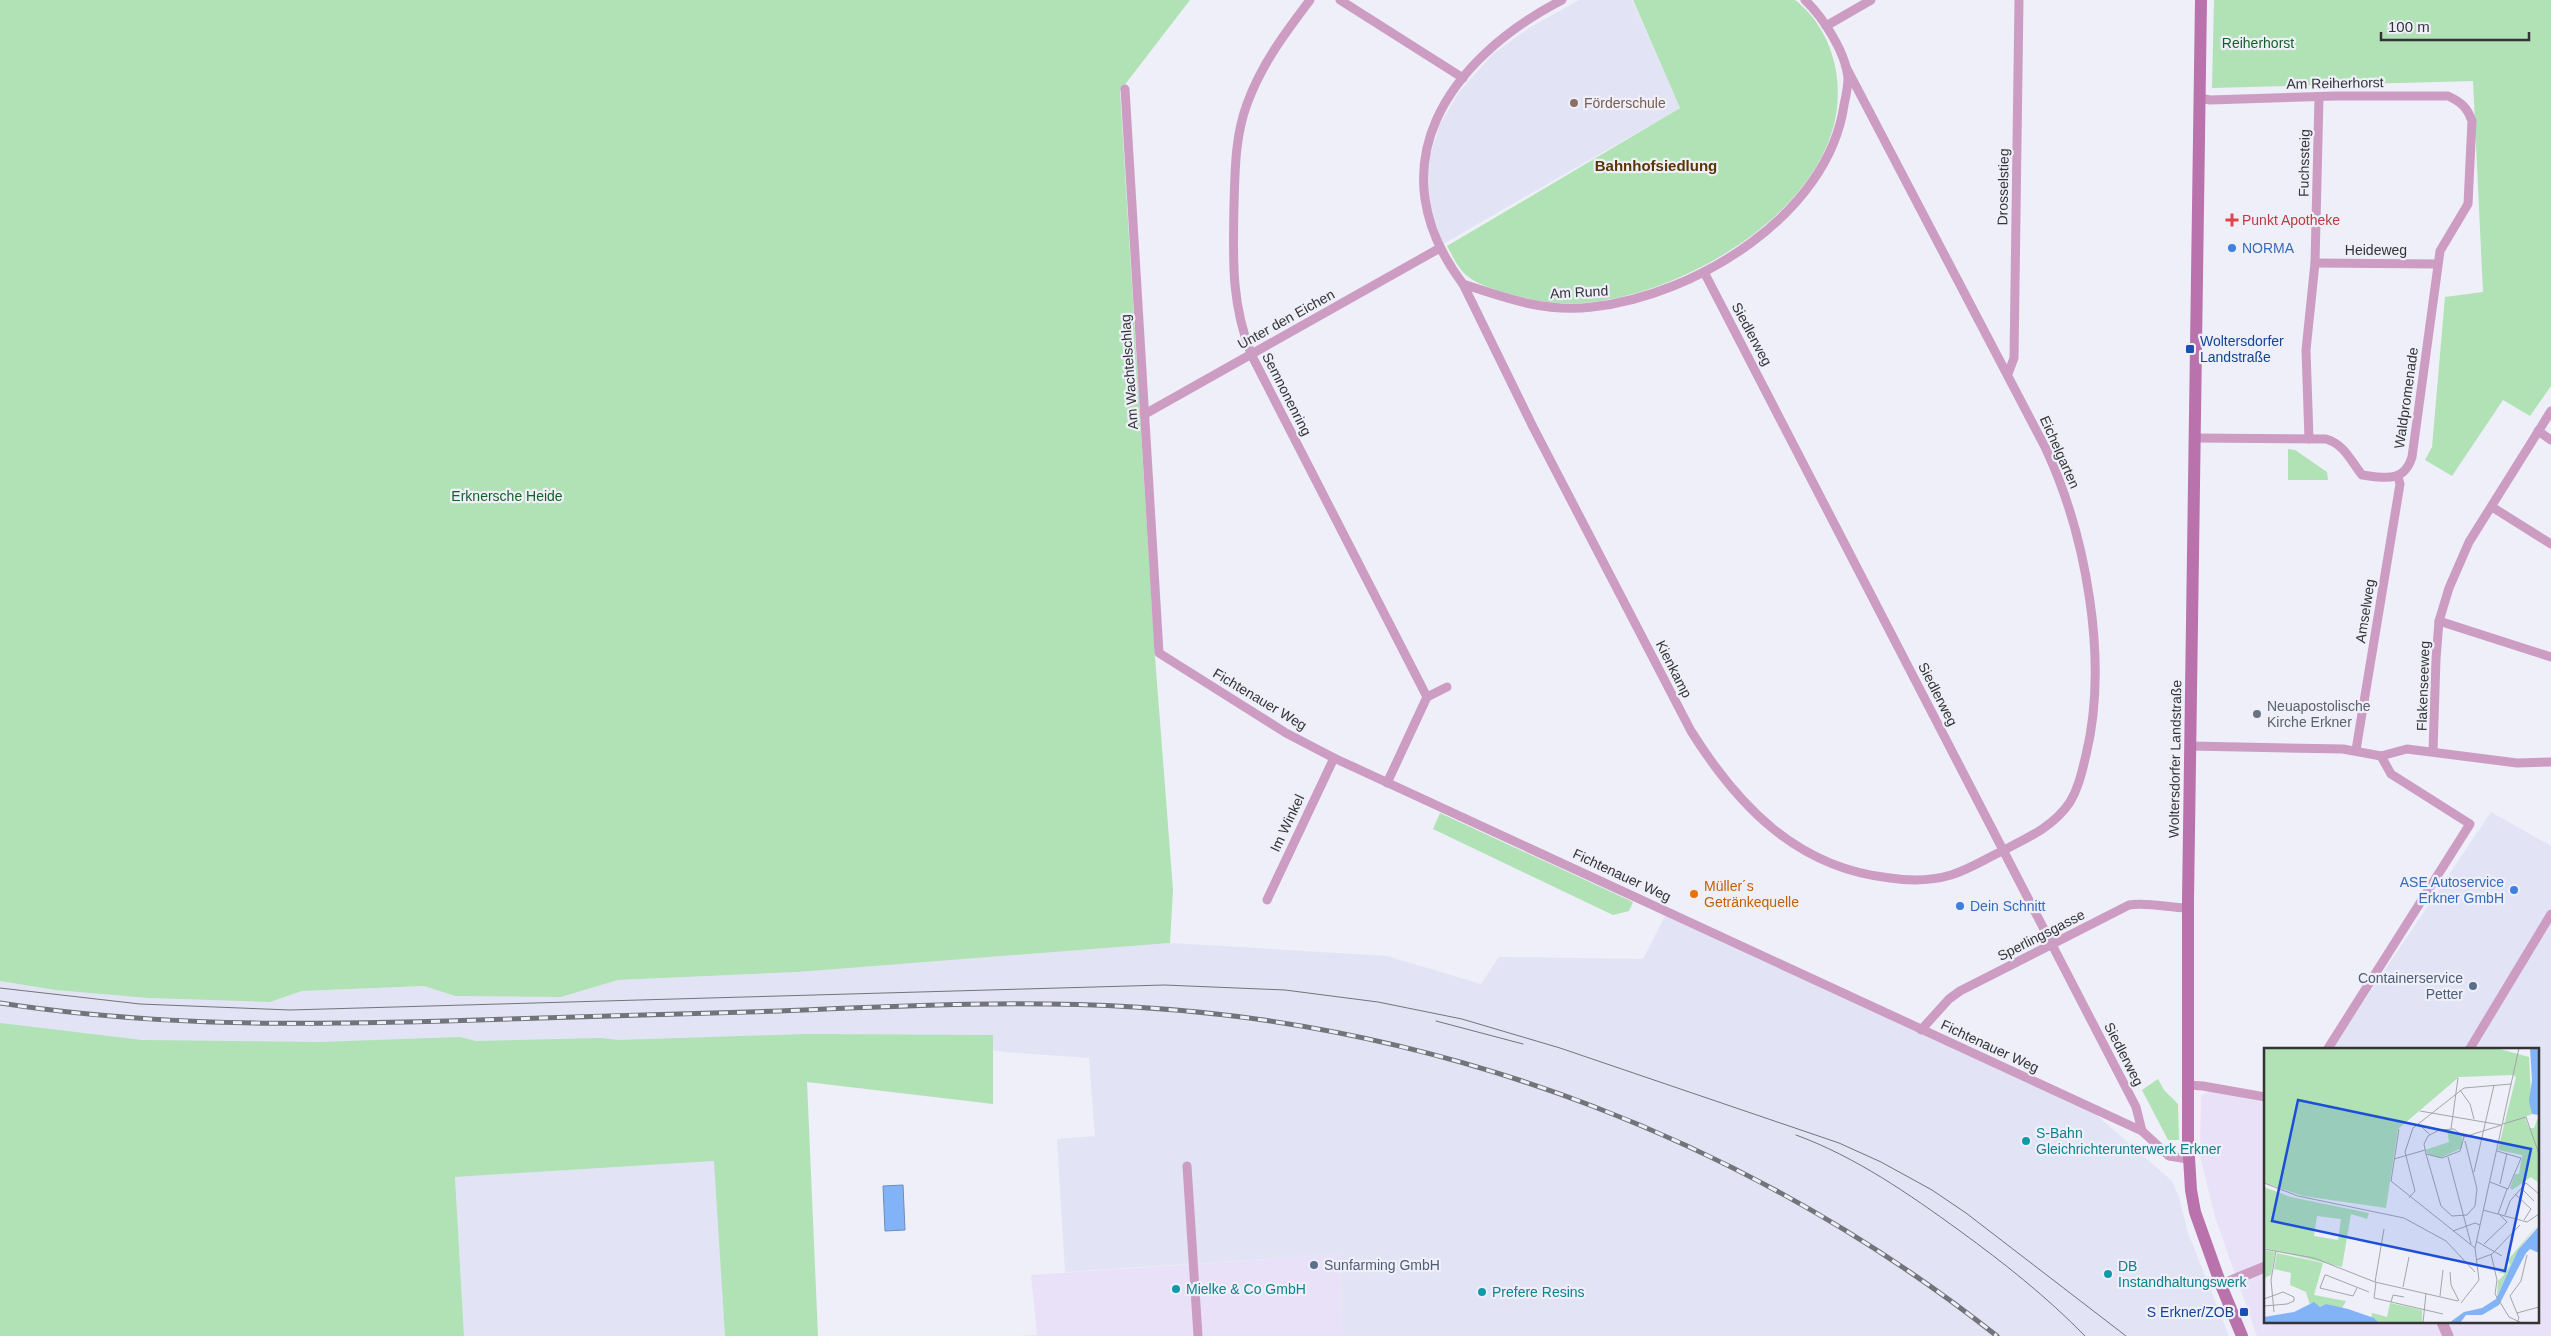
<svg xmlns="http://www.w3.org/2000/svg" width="2551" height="1336" font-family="Helvetica,sans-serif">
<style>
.commercial{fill:#e9e1f7}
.built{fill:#e2e3f4}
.green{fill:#b0e2b5}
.water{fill:#82b3f7;stroke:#6b8dbd}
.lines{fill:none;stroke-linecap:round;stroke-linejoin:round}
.minor{stroke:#cd9cc3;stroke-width:9}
.tertiary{stroke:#cd9cc3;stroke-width:11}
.secondary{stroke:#b972ac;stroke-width:12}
.tram{stroke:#737479;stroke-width:1}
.rail-casing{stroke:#737479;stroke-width:5}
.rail{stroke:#eeeff8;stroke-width:3;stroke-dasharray:9;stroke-linecap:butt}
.education-dot{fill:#8d6e63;stroke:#eeeff8;stroke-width:2}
.health-dot{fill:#e0444e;stroke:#eeeff8;stroke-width:2}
.shop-dot{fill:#3f7fe0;stroke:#eeeff8;stroke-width:2}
.transit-dot{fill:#1a4fb4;stroke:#eeeff8;stroke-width:2}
.worship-dot{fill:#6b7280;stroke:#eeeff8;stroke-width:2}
.food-dot{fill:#e8710a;stroke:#eeeff8;stroke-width:2}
.service-dot{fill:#5c6f8a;stroke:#eeeff8;stroke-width:2}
.culture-dot{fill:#0f9aa8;stroke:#eeeff8;stroke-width:2}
.labels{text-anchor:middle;stroke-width:4.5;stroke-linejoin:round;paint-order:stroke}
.park-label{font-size:14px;fill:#145f27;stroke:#eeeff8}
.street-label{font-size:14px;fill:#343437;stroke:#eeeff8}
.education-label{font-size:14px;fill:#785e54;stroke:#eeeff8;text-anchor:start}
.health-label{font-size:14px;fill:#be3a42;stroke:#eeeff8;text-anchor:start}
.shop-label{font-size:14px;fill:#366cbe;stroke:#eeeff8;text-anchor:start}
.transit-label{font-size:14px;fill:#164399;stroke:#eeeff8;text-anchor:start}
.worship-label{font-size:14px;fill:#5b616d;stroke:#eeeff8;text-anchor:start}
.food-label{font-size:14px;fill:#c56008;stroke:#eeeff8;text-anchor:start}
.service-label{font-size:14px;fill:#4e5e75;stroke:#eeeff8;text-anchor:end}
.culture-label{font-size:14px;fill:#0d838f;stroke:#eeeff8;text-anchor:start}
.neighbourhood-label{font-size:15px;font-weight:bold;fill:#583600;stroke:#eeeff8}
.inset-road{fill:none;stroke:#a4a4ab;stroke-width:1}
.view{fill:#1d4ed8;fill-opacity:0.15;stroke:#1d4ed8;stroke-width:2.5}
.inset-edge{fill:none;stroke:#343437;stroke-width:2.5}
</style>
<rect width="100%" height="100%" fill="#eeeff8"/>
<g class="commercial">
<polygon points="2212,1091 2265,1103 2265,1322 2537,1322 2537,1207 2551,1214 2551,1336 2257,1336 2215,1217 2200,1156 2201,1095"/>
<polygon points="1341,1254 1342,1336 1016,1336 1037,1335 1031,1275"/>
</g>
<g class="built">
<polygon points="1579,0 1632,0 1680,108 1443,244 1428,200 1429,160 1440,124 1459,92 1493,54 1529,28"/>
<polygon points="2491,812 2551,846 2551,1214 2537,1207 2537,1050 2331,1050"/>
<polygon points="1666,914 2094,1113 2172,1181 2179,1197 2188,1233 2229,1336 1342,1336 1341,1254 1065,1272 1057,1139 1095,1136 1089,1058 1007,1052 921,1041 93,1051 0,1027 0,981 55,990 148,998 270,1002 302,991 424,986 455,996 561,997 618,980 798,972 1170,943 1387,956 1481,984 1499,957 1643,959"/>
<polygon points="715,1161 725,1336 464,1336 455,1177"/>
</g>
<g class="green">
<polygon points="0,0 1190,0 1120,91 1155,657 1173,890 1170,943 798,972 618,980 561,997 455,996 424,986 302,991 270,1002 148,998 55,990 0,981"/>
<path d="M1633,0H1795C1816,16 1830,41 1835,66C1861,189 1704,286 1600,301C1569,306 1539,303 1510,294C1495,290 1478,285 1466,275C1458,268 1452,255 1447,246L1680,108Z"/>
<polygon points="2214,0 2551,0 2551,386 2530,416 2503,400 2452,476 2425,460 2432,447 2445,297 2483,292 2473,81 2212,88"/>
<polygon points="2288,449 2295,450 2327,472 2328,480 2288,480"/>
<polygon points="1440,813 1633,902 1629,911 1613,915 1433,829"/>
<polygon points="0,1023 142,1040 319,1042 460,1037 476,1041 601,1038 618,1040 806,1034 993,1035 993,1104 807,1082 818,1336 725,1336 714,1161 455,1177 464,1336 0,1336"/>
<polygon points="2158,1079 2164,1090 2178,1104 2179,1140 2168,1140 2142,1090"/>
</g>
<polygon class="water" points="903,1185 905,1230 885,1231 883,1186"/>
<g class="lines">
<g class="minor">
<path d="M1310,0C1285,33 1261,65 1247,104C1235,136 1235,171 1234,205C1233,260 1231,302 1251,354L1427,697L1387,783"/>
<polyline points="1340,0 1463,78"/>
<path d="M1562,0C1448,59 1374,166 1463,284C1505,298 1546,313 1592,307C1695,296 1828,215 1844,105C1846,96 1848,87 1848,78C1846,53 1823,17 1805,0"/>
<polyline points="1826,26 1871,0"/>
<polyline points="1125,89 1159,653 1286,733 1334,758 2142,1131 2169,1156 2188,1159"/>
<polyline points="2315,263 2437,264"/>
<polyline points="1704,272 2136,1107 2142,1131"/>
<path d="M1463,284L1533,427L1691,731C1738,806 1797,868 1890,878C1910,881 1931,881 1951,875C1967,870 1982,861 1996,854C2023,840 2053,828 2070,802C2079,787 2082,771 2086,755C2109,660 2086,534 2045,447L1846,67"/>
<polyline points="2008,374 2014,358 2019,0"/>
<polyline points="1145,414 1440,248"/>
<polyline points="2538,431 2551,440"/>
<path d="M2196,438L2326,439C2344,444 2351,461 2362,475C2385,478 2404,483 2412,457L2440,251L2468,204L2472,121C2467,107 2461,102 2448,96H2335L2210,100L2200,98"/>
<polyline points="2309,439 2306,350 2315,263 2319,97"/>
<polyline points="2492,507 2551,544"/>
<polyline points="2439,621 2551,657"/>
<polyline points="1427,697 1447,687"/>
<polyline points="2190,746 2343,749 2381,756 2407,749 2517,763 2551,762"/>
<polyline points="2356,750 2400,484 2398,477"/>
<polyline points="2433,751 2436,659 2439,621 2449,588 2469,542 2551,411"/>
<polyline points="1267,900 1334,758"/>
<path d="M1921,1030L1949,999L1960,991L2129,905C2149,902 2168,908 2188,908"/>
<polyline points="2327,1050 2470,824 2391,774 2381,756"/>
<polyline points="2469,1050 2551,914"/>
<polyline points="2187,1085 2203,1086 2265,1097"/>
<polyline points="1187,1166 1198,1336"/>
</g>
<g class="tertiary">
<polyline points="2221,1285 2265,1267"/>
<polyline points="2442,1322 2448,1336"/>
</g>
<polyline class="secondary" points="2201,0 2188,900 2188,1141 2191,1190 2195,1212 2221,1285 2242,1336"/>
<g class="tram">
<polyline points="0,988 140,1004 290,1010 1164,985 1285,990 1378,1002 1462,1019 1560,1048 1839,1143 1881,1162 1932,1190 1966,1213 2126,1336"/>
<polyline points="1436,1021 1523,1044"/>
<path d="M1796,1135C1856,1157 1909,1194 1960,1231C2004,1263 2047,1297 2085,1336"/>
</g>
<g class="rail-casing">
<path id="rail" d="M0,1003C180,1031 360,1024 541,1018C621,1015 701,1014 780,1011C898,1006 1017,1000 1134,1007C1448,1025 1751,1142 1997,1336"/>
</g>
<use href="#rail" class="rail"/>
</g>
<circle class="education-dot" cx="1574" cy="103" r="5"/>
<path class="health-dot" d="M2229.5 212.5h5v5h5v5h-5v5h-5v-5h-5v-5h5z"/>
<g class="shop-dot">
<circle cx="2232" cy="248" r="5"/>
<circle cx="2514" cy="890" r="5"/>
<circle cx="1960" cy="906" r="5"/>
</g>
<g class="transit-dot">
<rect x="2185" y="344" width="10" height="10" rx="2.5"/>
<rect x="2239" y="1307" width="10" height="10" rx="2.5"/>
</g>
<circle class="worship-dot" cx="2257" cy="714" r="5"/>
<circle class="food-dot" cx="1694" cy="894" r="5"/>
<g class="service-dot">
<circle cx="2473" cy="986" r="5"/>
<circle cx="1314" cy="1265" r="5"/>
</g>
<g class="culture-dot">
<circle cx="2026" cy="1141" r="5"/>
<circle cx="2108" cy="1274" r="5"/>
<circle cx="1176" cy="1289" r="5"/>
<circle cx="1482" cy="1292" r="5"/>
</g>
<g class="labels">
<g class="park-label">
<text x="2258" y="48">Reiherhorst</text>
<text x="507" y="501">Erknersche Heide</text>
</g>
<g class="street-label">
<text transform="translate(2335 83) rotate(-1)" y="5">Am Reiherhorst</text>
<text transform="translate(2304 163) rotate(-89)" y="5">Fuchssteig</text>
<text transform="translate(2003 187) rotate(-89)" y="5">Drosselstieg</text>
<text x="2376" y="255">Heideweg</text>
<text transform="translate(1579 292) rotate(-3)" y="5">Am Rund</text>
<text transform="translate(1286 319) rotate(-29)" y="5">Unter den Eichen</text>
<text transform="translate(1752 334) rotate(62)" y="5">Siedlerweg</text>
<text transform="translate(1129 372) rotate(-94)" y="5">Am Wachtelschlag</text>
<text transform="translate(1287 394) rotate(63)" y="5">Semnonenring</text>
<text transform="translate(2406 398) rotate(-82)" y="5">Waldpromenade</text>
<text transform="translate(2060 452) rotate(66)" y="5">Eichelgarten</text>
<text transform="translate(2365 611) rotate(-81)" y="5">Amselweg</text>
<text transform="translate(1674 669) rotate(63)" y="5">Kienkamp</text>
<text transform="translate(2423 686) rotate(-88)" y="5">Flakenseeweg</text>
<text transform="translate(1938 694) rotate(63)" y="5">Siedlerweg</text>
<text transform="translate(1260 699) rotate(31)" y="5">Fichtenauer Weg</text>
<text transform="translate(2175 759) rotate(-89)" y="5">Woltersdorfer Landstraße</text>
<text transform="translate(1287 823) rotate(-65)" y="5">Im Winkel</text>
<text transform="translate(1622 875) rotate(25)" y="5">Fichtenauer Weg</text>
<text transform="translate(2041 935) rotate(-27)" y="5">Sperlingsgasse</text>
<text transform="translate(1990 1046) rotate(25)" y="5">Fichtenauer Weg</text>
<text transform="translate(2124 1054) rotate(63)" y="5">Siedlerweg</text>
</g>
<g class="education-label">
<text x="1584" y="108">Förderschule</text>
</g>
<g class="health-label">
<text x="2242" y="225">Punkt Apotheke</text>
</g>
<g class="shop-label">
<text x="2242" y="253">NORMA</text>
<text x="2504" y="887" text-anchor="end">ASE Autoservice<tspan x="2504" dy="16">Erkner GmbH</tspan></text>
<text x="1970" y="911">Dein Schnitt</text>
</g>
<g class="transit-label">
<text x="2200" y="346">Woltersdorfer<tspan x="2200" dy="16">Landstraße</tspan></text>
<text x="2234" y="1317" text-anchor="end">S Erkner/ZOB</text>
</g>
<g class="worship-label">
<text x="2267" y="711">Neuapostolische<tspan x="2267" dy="16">Kirche Erkner</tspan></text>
</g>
<g class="food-label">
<text x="1704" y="891">Müller´s<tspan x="1704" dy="16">Getränkequelle</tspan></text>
</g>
<g class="service-label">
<text x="2463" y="983">Containerservice<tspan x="2463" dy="16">Petter</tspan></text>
<text x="1324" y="1270" text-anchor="start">Sunfarming GmbH</text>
</g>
<g class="culture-label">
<text x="2036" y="1138">S-Bahn<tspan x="2036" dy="16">Gleichrichterunterwerk Erkner</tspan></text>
<text x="2118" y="1271">DB<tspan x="2118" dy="16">Instandhaltungswerk</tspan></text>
<text x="1186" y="1294">Mielke &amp; Co GmbH</text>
<text x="1492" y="1297">Prefere Resins</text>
</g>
<g class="neighbourhood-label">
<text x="1656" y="171">Bahnhofsiedlung</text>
</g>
</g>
<g transform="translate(2264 1048)">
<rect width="275" height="275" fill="#eeeff8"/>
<path d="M0,0H232L265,9L268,66L261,69L265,80H270L275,67V135L267,129L248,142L246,140L251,126H255L258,107L234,102L252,29L249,27L195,29L134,81L122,160L39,148L0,135ZM183,81L198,87V100L176,110L164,106L161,102L185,94ZM0,139L27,149L105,165L103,171L87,166L78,219L0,200ZM53,168L77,171L74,192L50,188ZM275,175L254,202L233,248L234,233L241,226L233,224H242L246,217L244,212ZM0,202L11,204L7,227L0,230ZM13,205L59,215L50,247L82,253L78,260L62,256L56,259L48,255L46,257L42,244L26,237L27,225L10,221ZM126,255L158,262V275H115L107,271L108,265L123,269Z" fill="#b0e2b5" fill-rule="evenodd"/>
<path d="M266,0H275V67L268,66L265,53L268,32ZM275,178V205L266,201L262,205L235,257L218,267H202L196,275H185L200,264L218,260L232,251L254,202ZM50,254L56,259L62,256L84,261L110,270L115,275H0V269L30,264Z" fill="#82b3f7"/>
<path class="inset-road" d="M196,42L206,56L210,71M156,63L237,77M155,76L166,87M239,76L262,69L275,106M135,81L127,133L211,200M187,81L194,30M190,81L200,89L196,103L178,110L162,106L160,96L164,88L175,82ZM200,89L238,77M162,106L177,158L188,168L203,167L211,158L213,141L201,93M184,109L207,196M130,111L161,102M210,124L230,37M226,134L244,141L257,110L233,103M0,135L34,148L140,170L182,193L211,224M236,136L243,105M257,140L270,153M251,146L267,161L260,172M145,150L151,143L141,104L149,80L200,40L247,36M219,162L263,174L275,166M234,166L243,141M241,167L246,153L262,135L275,146M189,183L211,175L216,177M212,193L238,208M220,196L243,174L236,167M0,201L50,210L111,234L194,253M227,206L233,232L231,246L245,269L258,275M212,212L228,206L256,177M186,224L187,237L195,253M111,234L120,181M112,234L110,250L179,266M139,239L145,209M93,240L89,248L56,240L61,227H62L105,244M176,248L179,222M0,251L19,244L30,249M127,254L129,247L140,249M197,255L215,232L211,200L255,0M0,258L23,256L30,253V249M10,264L7,232L12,203M253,265L275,259M159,275L162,245M253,275L255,270L246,248L257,233L263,207"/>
<path class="view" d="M34,52L267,101L241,223L8,173Z"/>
<rect width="275" height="275" class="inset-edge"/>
</g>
<path d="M2381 32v8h148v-8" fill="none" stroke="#343437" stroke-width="2.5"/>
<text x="2388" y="32" font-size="15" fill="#343437" stroke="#eeeff8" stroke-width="4" paint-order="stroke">100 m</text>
</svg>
